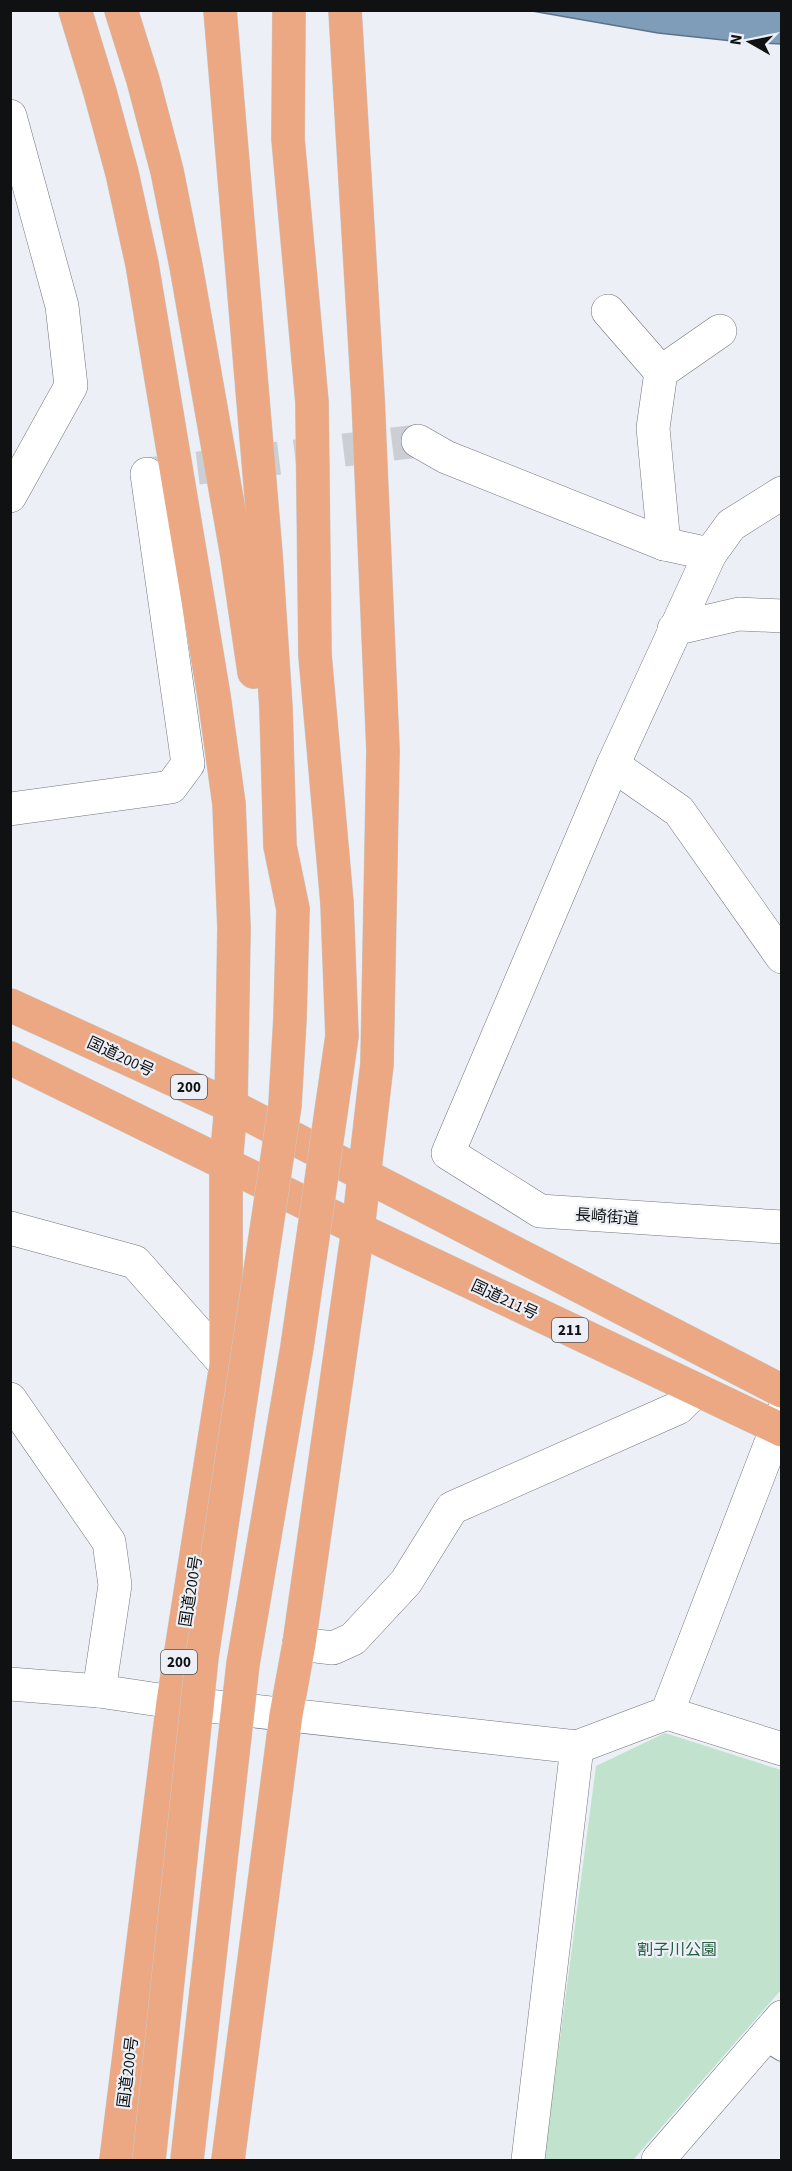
<svg xmlns="http://www.w3.org/2000/svg" width="792" height="2171" font-family="'Source Sans 3','Noto Sans JP',sans-serif">
<style>
.green{fill:#c1e3cd}
.water{fill:#7f9cb9;stroke:#5e7287;stroke-width:1.5}
.lines{fill:none;stroke-linecap:round;stroke-linejoin:round}
.street-tunnel{stroke:#cbcfd4;stroke-width:33;stroke-dasharray:33 16;stroke-linecap:butt}
.lane-casing{stroke:#72767c;stroke-width:20}
.street-casing{stroke:#72767c;stroke-width:34}
.highway-casing{stroke:#cacbcb;stroke-width:34}
.lane{stroke:#fff;stroke-width:18}
.street{stroke:#fff;stroke-width:33}
.highway{stroke:#eba882;stroke-width:33}
.highway-bridge-casing{stroke:#cacbcb;stroke-width:34;stroke-linecap:butt}
.highway-bridge{stroke:#eba882;stroke-width:33}
.labels{text-anchor:middle;stroke-width:4.5;stroke-linejoin:round;paint-order:stroke}
.shield{fill:#ecf0f6;stroke:#525457;stroke-width:1.5}
.shield-label{font-size:15px;font-weight:bold;fill:#101113}
.street-label{font-size:16px;fill:#101113;stroke:#ecf0f6}
.park-label{font-size:16px;fill:#246140;stroke:#ecf0f6}
</style>
<rect width="100%" height="100%" fill="#ecf0f6"/>
<polygon class="green" points="665,1733 781,1770 781,1990 633,2160 544,2160 596,1766"/>
<polygon class="water" points="532,11 781,11 781,44 742,42 658,33"/>
<g class="lines">
<polyline class="street-tunnel" points="149,474 418,441"/>
<g class="lane-casing">
<polyline id="lane" points="762,2040 782,2052"/>
</g>
<g class="street-casing">
<g id="street">
<polyline points="10,116 62,306 71,386 10,496"/>
<polyline points="608,311 661,372"/>
<polyline points="418,441 446,457 664,544 710,554"/>
<polyline points="782,493 731,525 710,554 613,765 448,1153 540,1211 782,1227"/>
<polyline points="664,544 653,428 661,372 720,331"/>
<polyline points="674,629 739,614 782,616"/>
<polyline points="613,765 679,811 782,957"/>
<polyline points="10,809 171,787 188,764 147,474"/>
<polyline points="10,1228 135,1262 226,1365"/>
<polyline points="10,1399 109,1542 115,1585 99,1691"/>
<polyline points="299,1644 333,1648 353,1639 406,1582 452,1508 678,1408 696,1390"/>
<polyline points="10,1684 99,1691 173,1702 577,1747"/>
<polyline points="667,1713 782,1749"/>
<polyline points="528,2160 577,1747 667,1713 782,1414"/>
<polyline points="658,2160 782,2017"/>
</g>
</g>
<g class="highway-casing">
<g id="highway">
<polyline points="75,10 100,92 122,173 142,264 214,696 229,804 234,928 231,1106 226,1163 226,1365 173,1702 116,2160"/>
<polyline points="121,10 143,80 167,171 186,266 237,556 254,672"/>
<polyline points="220,10 266,554 276,708 280,846 293,909"/>
<polyline points="289,10 288,139 312,402 315,655 337,903"/>
<polyline points="10,1005 231,1106 782,1391"/>
<polyline points="10,1058 358,1229 782,1430"/>
<polyline points="228,2160 286,1715 299,1644 358,1229 377,1064 383,750 368,398 345,10"/>
</g>
</g>
<use href="#lane" class="lane"/>
<use href="#street" class="street"/>
<use href="#highway" class="highway"/>
<g class="highway-bridge-casing">
<g id="highway-bridge">
<polyline points="149,2160 202,1657 285,1105 290,1018 293,909"/>
<polyline points="187,2160 243,1664 297,1347 342,1036 337,903"/>
</g>
</g>
<use href="#highway-bridge" class="highway-bridge"/>
</g>
<g class="labels">
<g class="shield">
<rect x="171" y="1075" width="36" height="24" rx="4.5"/>
<rect x="552" y="1318" width="36" height="24" rx="4.5"/>
<rect x="161" y="1650" width="36" height="24" rx="4.5"/>
</g>
<g class="shield-label">
<text x="189" y="1092">200</text>
<text x="570" y="1335">211</text>
<text x="179" y="1667">200</text>
</g>
<g class="street-label">
<text transform="translate(121 1056) rotate(25)" y="6">国道200号</text>
<text transform="translate(607 1216) rotate(4)" y="6">長崎街道</text>
<text transform="translate(505 1299) rotate(25)" y="6">国道211号</text>
<text transform="translate(190 1591) rotate(-81)" y="6">国道200号</text>
<text transform="translate(127 2072) rotate(-83)" y="6">国道200号</text>
</g>
<g class="park-label">
<text x="677" y="1955">割子川公園</text>
</g>
</g>
<rect width="792" height="2171" fill="none" stroke="#101113" stroke-width="24"/>
<g transform="translate(750 42) rotate(279)" stroke="#ecf0f6" stroke-width="4.5" paint-order="stroke">
<path d="M0-4.5L10 22L0 15L-10 22Z" fill="#101113"/>
<text y="-9" font-size="16" font-weight="bold" text-anchor="middle" fill="#101113">N</text>
</g>
</svg>
